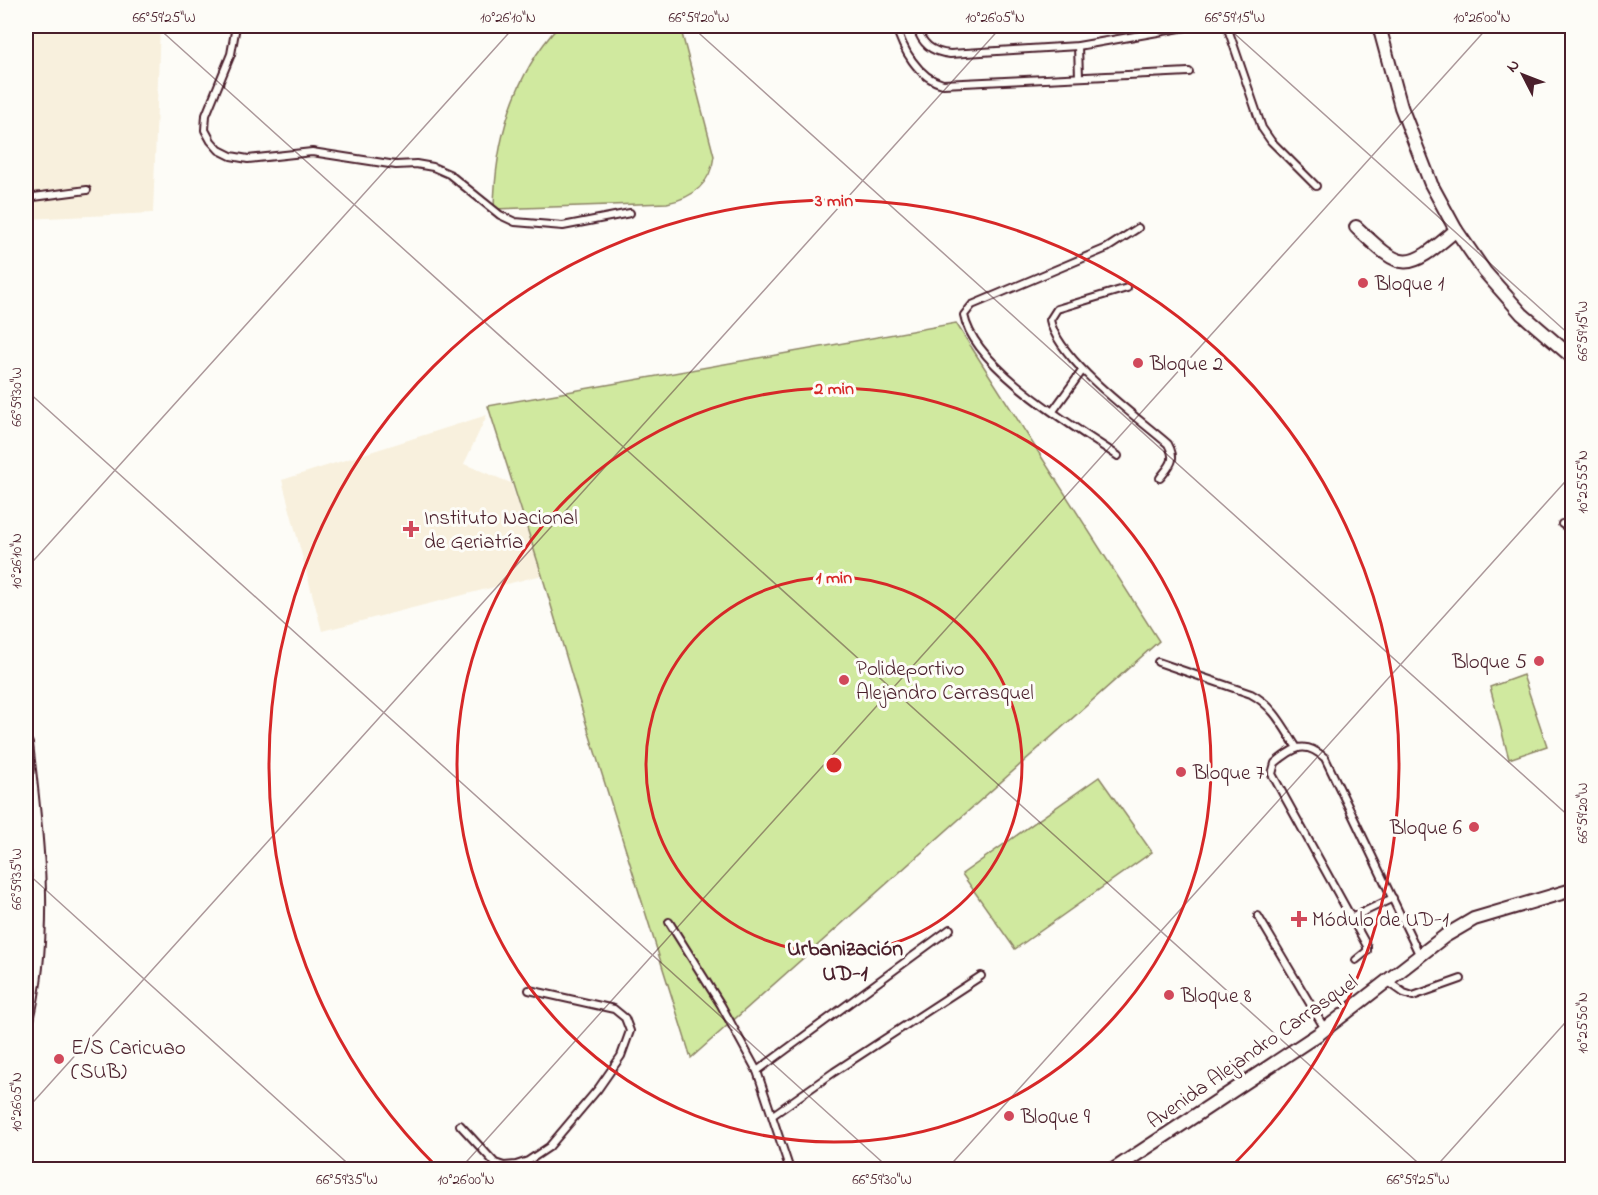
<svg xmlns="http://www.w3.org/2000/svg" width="1598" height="1195" font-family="'Indie Flower',sans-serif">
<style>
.built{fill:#f8f0dd}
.green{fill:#d0e99f;stroke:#8d8465;stroke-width:1.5}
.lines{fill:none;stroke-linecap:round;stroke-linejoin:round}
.service-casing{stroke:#4a1f2b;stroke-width:10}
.minor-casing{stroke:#4a1f2b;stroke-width:16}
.service{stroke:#fdfcf7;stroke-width:6}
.minor{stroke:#fdfcf7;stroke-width:12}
.ticks{fill:none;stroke:#4a1f2b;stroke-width:1.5;stroke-opacity:0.45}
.ring{fill:none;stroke:#d62828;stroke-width:3}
.poi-dot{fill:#d1495b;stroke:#fdfcf7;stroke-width:2}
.labels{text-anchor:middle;stroke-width:6;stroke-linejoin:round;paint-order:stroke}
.poi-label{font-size:21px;fill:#4a1f2b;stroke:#fdfcf7;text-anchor:start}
.street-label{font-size:21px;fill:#4a1f2b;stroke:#fdfcf7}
.neighbourhood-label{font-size:22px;font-weight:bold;fill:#4a1f2b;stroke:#fdfcf7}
.centre{fill:#d62828;stroke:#fdfcf7;stroke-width:3}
.ring-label{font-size:18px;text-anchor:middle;font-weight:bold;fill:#d62828;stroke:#fdfcf7;stroke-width:6;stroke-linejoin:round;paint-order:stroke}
.neatline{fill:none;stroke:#4a1f2b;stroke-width:2}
.ticks-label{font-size:15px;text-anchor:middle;fill:#4a1f2b}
</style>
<rect width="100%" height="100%" fill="#fdfcf7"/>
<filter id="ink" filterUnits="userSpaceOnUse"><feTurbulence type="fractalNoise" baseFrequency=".0167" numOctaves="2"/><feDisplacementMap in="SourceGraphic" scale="12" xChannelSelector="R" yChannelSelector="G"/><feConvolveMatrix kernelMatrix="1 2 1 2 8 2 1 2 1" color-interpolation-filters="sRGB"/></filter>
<g filter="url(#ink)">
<g class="built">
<polygon points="26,26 160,26 153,213 26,219"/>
<polygon points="487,415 464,464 511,483 542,575 322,631 282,480"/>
</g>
<g class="green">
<path d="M559,26H680L714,156C711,183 693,198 667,203L494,209C495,142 513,75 559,26Z"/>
<polygon points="956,323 1159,641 691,1058 585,720 542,575 488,406"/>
<polygon points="1523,675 1547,746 1509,759 1490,687"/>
<polygon points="1099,777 1152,852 1015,949 962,874"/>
</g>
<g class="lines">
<g class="service-casing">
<g id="service">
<polyline points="236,26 231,54 206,115 205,130 211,141 219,150 231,156 248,159 312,152 396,165 416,164 433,167 449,174 500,215 515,222 563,226 630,213"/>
<path d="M896,26C902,48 918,78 943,84L1189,72"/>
<path d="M916,26C922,44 931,52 950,54L1078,46L1192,26"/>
<polyline points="1227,26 1262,128 1271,141 1316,186"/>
<polyline points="1078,46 1079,77"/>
<polyline points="26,198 87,190"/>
<path d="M1127,288L1057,309L1050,320C1058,360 1137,417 1168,444C1177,461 1170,465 1160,478"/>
<polyline points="1053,411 1082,371"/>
<path d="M1118,456C1075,427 974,368 964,315L972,305L1107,248L1138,228"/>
<polyline points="1562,524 1572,530"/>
<path d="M1158,662L1251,694C1274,706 1284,728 1297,748"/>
<polyline points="1258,916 1325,1029"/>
<polyline points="1351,918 1393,898"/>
<polyline points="669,922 721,1005 757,1071 790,1170"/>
<path d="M1356,960L1367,951V946L1272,774L1275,763C1294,747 1305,740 1325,758L1420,956"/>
<polyline points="1387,981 1404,993 1413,996 1461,979"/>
<polyline points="757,1071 950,929"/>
<polyline points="773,1115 834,1072 981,976"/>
<polyline points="460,1125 495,1163 504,1166 516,1165 528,1161 549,1147 598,1089 621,1056 630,1031 625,1018 614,1009 529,990"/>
</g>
</g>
<g class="minor-casing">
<g id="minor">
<polyline points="1379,26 1401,107 1431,184 1456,230 1485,272 1522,314 1572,357"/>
<path d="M1356,227C1403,271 1405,274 1456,230"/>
<path d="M26,744C37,836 49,932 26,1024"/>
<polyline points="1113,1170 1320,1033 1445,936 1474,919 1572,890"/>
</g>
</g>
<use href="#service" class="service"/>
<use href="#minor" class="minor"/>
</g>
</g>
<path class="ticks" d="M156,26L1426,1170M691,26L1572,819M1226,26L1572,337M26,29L28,26M26,390L891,1170M26,569L515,26M26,872L355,1170M26,1110L1002,26M459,1170L1489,26M946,1170L1572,474M1433,1170L1572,1015"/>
<g class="ring">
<circle cx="834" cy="765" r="188"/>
<circle cx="834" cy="765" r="377"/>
<path d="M438 1168A565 565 0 1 1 1230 1168"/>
</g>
<g class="poi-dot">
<circle cx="1363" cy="283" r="6"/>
<circle cx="1138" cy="363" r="6"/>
<path d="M408 520h6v6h6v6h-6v6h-6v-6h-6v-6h6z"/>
<circle cx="1539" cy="661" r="6"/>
<circle cx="844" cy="680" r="6"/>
<circle cx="1181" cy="772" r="6"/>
<circle cx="1474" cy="827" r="6"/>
<path d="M1296 910h6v6h6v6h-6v6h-6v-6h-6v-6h6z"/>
<circle cx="1169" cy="995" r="6"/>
<circle cx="59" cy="1059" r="6"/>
<circle cx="1009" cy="1116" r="6"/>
</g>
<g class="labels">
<g class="poi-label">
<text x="1375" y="290">Bloque 1</text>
<text x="1150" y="370">Bloque 2</text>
<text x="424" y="524">Instituto Nacional<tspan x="424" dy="24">de Geriatría</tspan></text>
<text x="1527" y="668" text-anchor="end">Bloque 5</text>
<text x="856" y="675">Polideportivo<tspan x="856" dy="24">Alejandro Carrasquel</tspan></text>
<text x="1193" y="779">Bloque 7</text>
<text x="1462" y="834" text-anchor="end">Bloque 6</text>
<text x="1312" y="926">Módulo de UD-1</text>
<text x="1181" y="1002">Bloque 8</text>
<text x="71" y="1054">E/S Caricuao<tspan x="71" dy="24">(SUB)</tspan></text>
<text x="1021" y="1123">Bloque 9</text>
</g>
<g class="street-label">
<text transform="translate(1252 1051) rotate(-35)" y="7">Avenida Alejandro Carrasquel</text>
</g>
<g class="neighbourhood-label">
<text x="845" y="955">Urbanización<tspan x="845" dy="25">UD-1</tspan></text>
</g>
</g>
<circle cx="834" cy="765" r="9" class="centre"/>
<g class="ring-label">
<text x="834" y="206">3 min</text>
<text x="834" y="394">2 min</text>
<text x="834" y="583">1 min</text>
</g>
<rect width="1598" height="1195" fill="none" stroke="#fdfcf7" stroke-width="66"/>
<g transform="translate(1523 75) rotate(312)" stroke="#fdfcf7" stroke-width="4.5" paint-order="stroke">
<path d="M0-4.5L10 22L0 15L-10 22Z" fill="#4a1f2b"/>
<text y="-9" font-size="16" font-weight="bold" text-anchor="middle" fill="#4a1f2b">N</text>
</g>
<rect x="33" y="33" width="1532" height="1129" class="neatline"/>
<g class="ticks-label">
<text x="164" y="22">66°59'25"W</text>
<text x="508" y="22">10°26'10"N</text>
<text x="699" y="22">66°59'20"W</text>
<text x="995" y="22">10°26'05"N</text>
<text x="1235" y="22">66°59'15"W</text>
<text x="1482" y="22">10°26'00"N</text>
<text transform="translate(1582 331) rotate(-90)" y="5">66°59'15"W</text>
<text transform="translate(16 397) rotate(-90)" y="5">66°59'30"W</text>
<text transform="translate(1582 482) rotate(-90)" y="5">10°25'55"N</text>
<text transform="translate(16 561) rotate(-90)" y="5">10°26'10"N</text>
<text transform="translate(1582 813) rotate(-90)" y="5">66°59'20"W</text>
<text transform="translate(16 879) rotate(-90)" y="5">66°59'35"W</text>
<text transform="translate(1582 1023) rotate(-90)" y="5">10°25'50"N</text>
<text transform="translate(16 1102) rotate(-90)" y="5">10°26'05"N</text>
<text x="347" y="1184">66°59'35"W</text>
<text x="466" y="1184">10°26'00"N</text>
<text x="882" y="1184">66°59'30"W</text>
<text x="1418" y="1184">66°59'25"W</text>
</g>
</svg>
